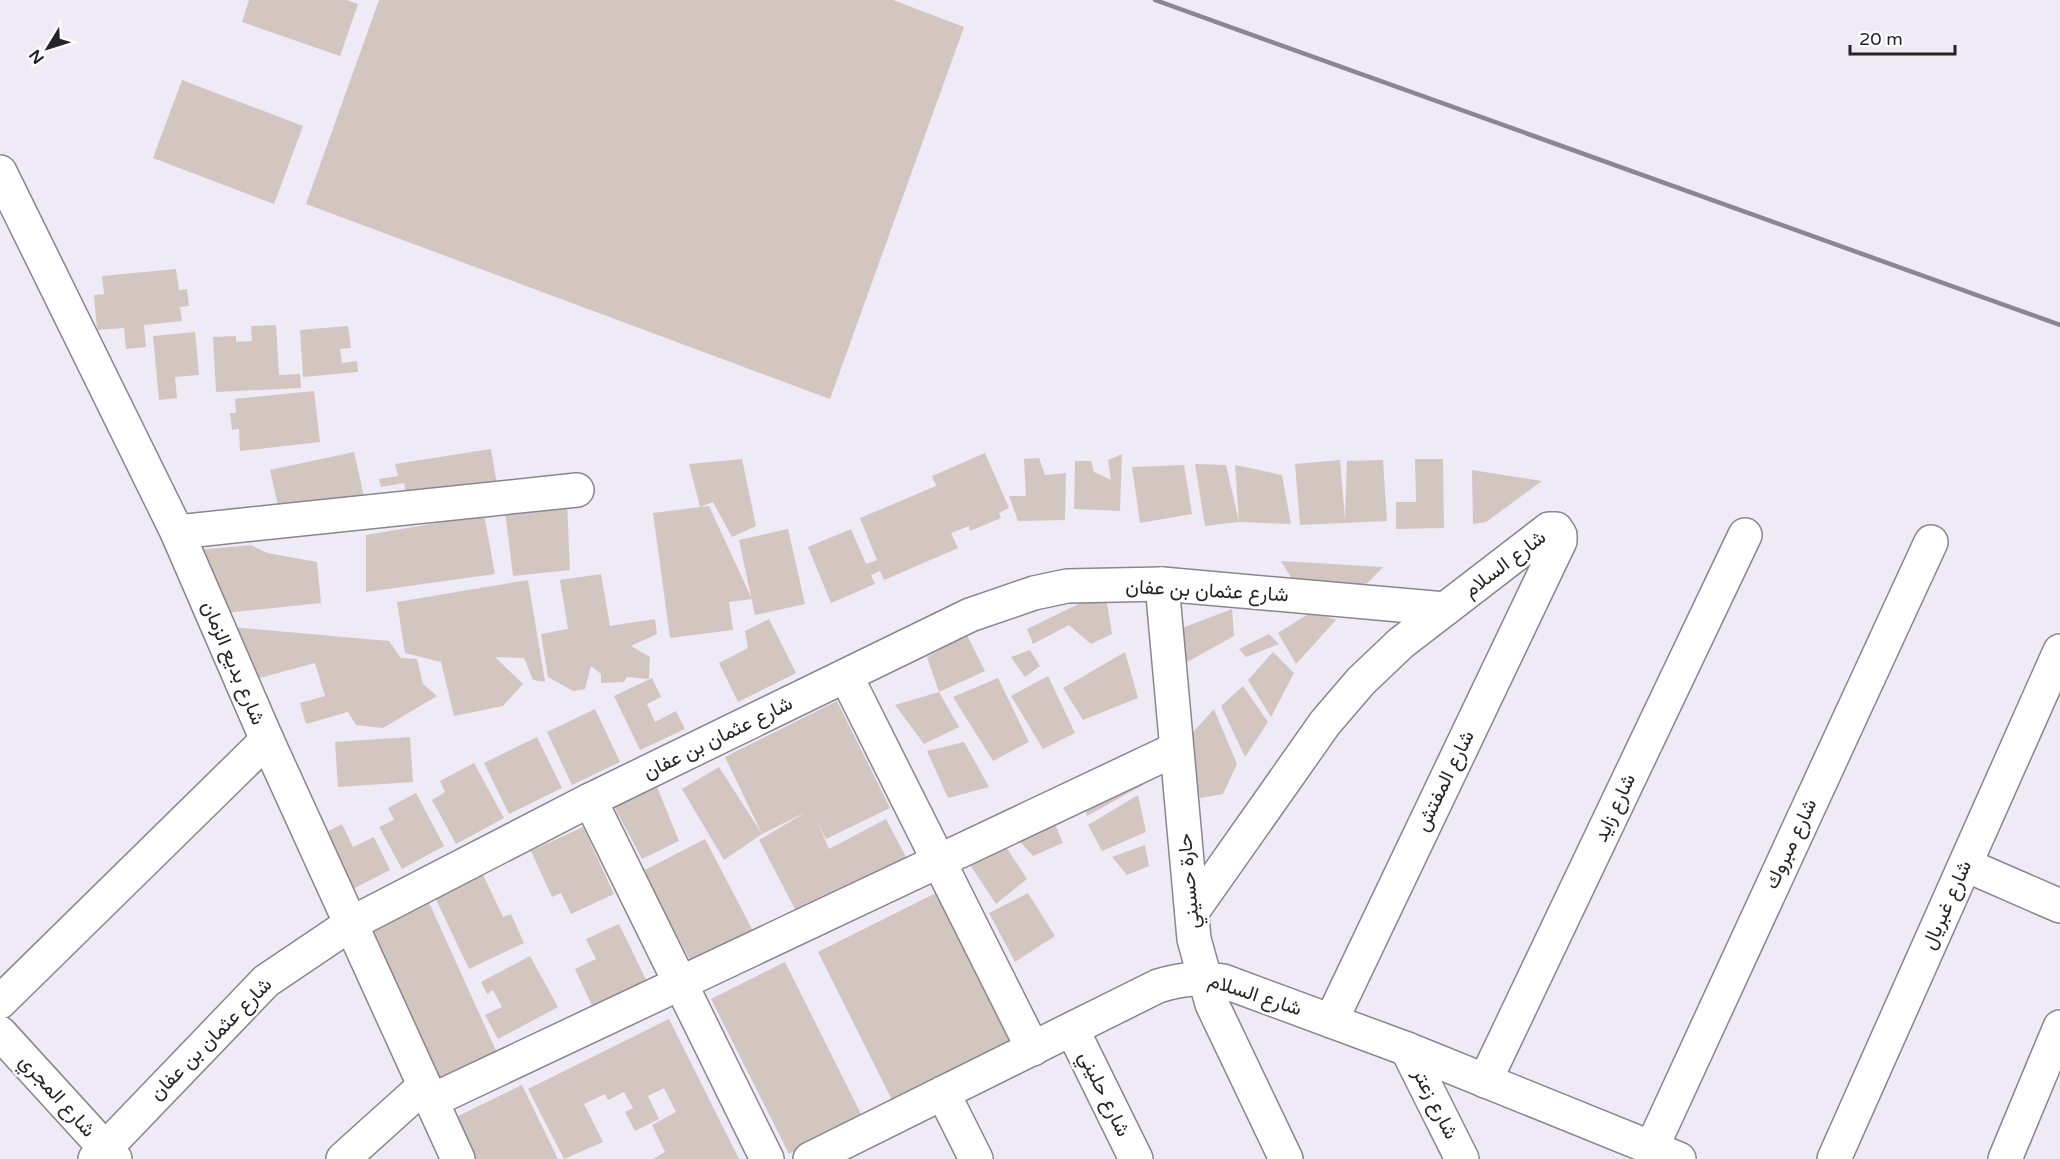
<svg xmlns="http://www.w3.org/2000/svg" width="2060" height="1159" viewBox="0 0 2060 1159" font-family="'Varela Round',Vazirmatn,sans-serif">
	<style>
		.building { fill: #d3c6c1 }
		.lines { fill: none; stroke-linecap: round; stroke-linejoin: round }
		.minor-casing { stroke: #898590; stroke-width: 36 }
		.minor { stroke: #fff; stroke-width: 33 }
		.rail { stroke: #88868e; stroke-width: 4.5 }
		.labels { text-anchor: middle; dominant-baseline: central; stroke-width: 5; stroke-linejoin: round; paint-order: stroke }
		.street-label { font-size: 20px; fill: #242327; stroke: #fff }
	</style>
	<rect width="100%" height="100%" fill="#eeeaf6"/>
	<g class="building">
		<polygon points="249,0 347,0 358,4 340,56 242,22"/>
		<polygon points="379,0 893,0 964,27 830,399 306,204"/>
		<polygon points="182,80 303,126 274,204 153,158"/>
		<polygon points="176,269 179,290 187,289 189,306 180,307 182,321 144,325 146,347 126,349 124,328 97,330 94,295 104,294 102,276"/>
		<polygon points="276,325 279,375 300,374 301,388 216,392 213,337 236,336 236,342 252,341 251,326"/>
		<polygon points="348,326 351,348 340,349 342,363 357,361 358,372 303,377 300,330"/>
		<polygon points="195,332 199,375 175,377 177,398 159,400 153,336"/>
		<polygon points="314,391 320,442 240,451 239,429 232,430 230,413 236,413 235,399"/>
		<polygon points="491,449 497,485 410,516 404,483 381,487 379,479 398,476 395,464"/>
		<polygon points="354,452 365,501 281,519 270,470"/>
		<polygon points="985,453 1009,508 999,513 1001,518 970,531 969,526 951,533 958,548 884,580 880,571 871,575 875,584 831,603 808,547 851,529 866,564 877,560 860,518 936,486 932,476"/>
		<polygon points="1122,454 1120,511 1074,509 1075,461 1091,461 1094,472 1111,480 1108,460"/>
		<polygon points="1039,458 1045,475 1066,473 1065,520 1018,521 1009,496 1026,496 1024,459"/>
		<polygon points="742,459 756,526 732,537 713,502 700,507 689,464"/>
		<polygon points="1415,459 1443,459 1444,528 1396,529 1396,502 1416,502"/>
		<polygon points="1340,460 1345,519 1347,461 1383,460 1387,521 1300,525 1295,464"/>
		<polygon points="1195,464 1226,465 1239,522 1235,465 1282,475 1291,524 1239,522 1205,526"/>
		<polygon points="1184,465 1192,514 1140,523 1132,467"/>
		<polygon points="1472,470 1542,481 1486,522 1473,524"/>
		<polygon points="567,502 570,570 513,576 505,511"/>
		<polygon points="709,506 752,599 729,602 733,630 670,638 653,513"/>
		<polygon points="484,515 495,574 366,592 366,535"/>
		<polygon points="788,529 805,604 755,615 739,540"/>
		<polygon points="251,545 267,553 317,562 321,603 205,615 197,550"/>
		<polygon points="1281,561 1383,567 1355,596 1297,587"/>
		<polygon points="601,574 610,626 655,619 657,634 631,646 650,657 649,679 627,677 624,682 601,683 601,674 591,666 585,689 573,691 548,677 541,634 568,629 560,580"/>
		<polygon points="528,580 545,682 533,680 524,658 495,657 523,684 503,706 454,716 441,662 405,653 397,602"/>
		<polygon points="1105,591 1112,634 1091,644 1069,625 1033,644 1027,629"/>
		<polygon points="1232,609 1234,636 1187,662 1174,631"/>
		<polygon points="1313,611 1336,620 1296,664 1278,633"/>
		<polygon points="769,619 796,673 738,702 719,663 748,648 745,631"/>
		<polygon points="230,627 389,641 401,658 417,659 423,684 437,696 383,728 356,725 348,712 306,724 300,703 325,696 315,663 245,682"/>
		<polygon points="1269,634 1279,644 1246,657 1239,649"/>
		<polygon points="967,635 985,671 939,692 927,657"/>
		<polygon points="1030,650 1040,666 1025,677 1011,657"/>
		<polygon points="1125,652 1138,698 1083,720 1063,688"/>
		<polygon points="1273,652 1294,673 1271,717 1248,680"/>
		<polygon points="1048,676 1075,733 1043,749 1011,696"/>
		<polygon points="652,678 661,697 647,704 655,722 676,711 685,729 640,750 614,696"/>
		<polygon points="998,678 1029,742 993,761 953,697"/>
		<polygon points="1243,686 1268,722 1245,757 1221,706"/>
		<polygon points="939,692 959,727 924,744 895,705"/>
		<polygon points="837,701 890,808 826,839 817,821 829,849 886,819 906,857 797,913 759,840 806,812 762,834 725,757"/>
		<polygon points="595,709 620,762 572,785 547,732"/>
		<polygon points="1214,709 1237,764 1223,794 1200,798 1186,740"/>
		<polygon points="410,737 413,782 338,787 335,742"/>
		<polygon points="537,737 562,788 509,814 484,763"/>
		<polygon points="964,742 989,787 948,798 927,751"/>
		<polygon points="474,763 504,818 456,844 432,800 445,792 440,781"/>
		<polygon points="719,767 762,834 724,860 682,789"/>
		<polygon points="1141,775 1143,785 1087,816 1083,802"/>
		<polygon points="655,782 679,841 642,859 609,797"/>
		<polygon points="416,793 444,846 402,869 379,827 394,820 388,808"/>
		<polygon points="1138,795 1146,832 1102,851 1088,825"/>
		<polygon points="1052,817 1063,843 1033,856 1014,835"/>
		<polygon points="342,824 353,847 374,837 390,870 347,892 319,836"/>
		<polygon points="583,827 614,894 571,914 561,893 552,897 531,851"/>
		<polygon points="705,839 753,931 692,964 643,871"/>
		<polygon points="1001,839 1027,879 996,904 964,856"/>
		<polygon points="1145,845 1149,866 1127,875 1112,857"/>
		<polygon points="477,862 503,917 511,914 524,943 469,969 429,885"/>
		<polygon points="942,890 1015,1039 892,1100 818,952"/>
		<polygon points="1028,893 1055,936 1015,962 989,913"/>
		<polygon points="426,896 498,1055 431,1085 360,926"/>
		<polygon points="619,924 650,988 596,1014 575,969 596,959 586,939"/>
		<polygon points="530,956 558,1007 498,1039 485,1015 502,1007 493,990 487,994 481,982"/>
		<polygon points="785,962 863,1118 789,1154 711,999"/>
		<polygon points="669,1019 739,1159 653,1159 665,1152 652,1125 676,1112 664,1088 648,1096 659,1119 635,1131 625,1112 633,1108 624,1092 608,1100 605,1094 584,1104 603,1142 564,1159 528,1089"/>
		<polygon points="522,1085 558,1159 471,1159 452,1119"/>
	</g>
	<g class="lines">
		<defs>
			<g id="minor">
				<polyline points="0,172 177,532 267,740 458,1159"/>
				<polyline points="177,532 577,490"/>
				<polyline points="1162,584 1194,939 1212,1004 1286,1159"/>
				<polyline points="846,676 1033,1049"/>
				<polyline points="590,800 767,1159"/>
				<polyline points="1966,865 2060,906"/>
				<polyline points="1192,912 1325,723 1361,681 1401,643 1549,529 1556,529 1560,535 1560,541 1331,1021"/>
				<polyline points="0,1002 267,740"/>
				<polyline points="1072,1029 1136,1159"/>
				<polyline points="0,1033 115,1159"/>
				<polyline points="1407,1049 1462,1159"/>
				<polyline points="1485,1081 1745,535"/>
				<polyline points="943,1093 976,1159"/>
				<polyline points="431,1101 1176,749"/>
				<polyline points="1652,1147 1931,542"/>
				<polyline points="95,1159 266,981 352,923 590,800 970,615 1034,593 1067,586 1162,584 1445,609"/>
				<polyline points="343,1159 424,1086"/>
				<path d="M810 1159 1158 986C1181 979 1200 977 1223 981L1407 1049 1679 1159"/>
				<polyline points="1834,1159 2060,651"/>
				<polyline points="2005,1159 2060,1027"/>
			</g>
		</defs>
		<use href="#minor" class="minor-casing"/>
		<use href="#minor" class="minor"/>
		<polyline class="rail" points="1155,0 2060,325"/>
	</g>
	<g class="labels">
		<g class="street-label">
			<text transform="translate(1505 564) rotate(-37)">شارع السلام</text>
			<text transform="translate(1207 591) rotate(3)">شارع عثمان بن عفان</text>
			<text transform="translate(233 663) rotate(67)">شارع بديع الزمان</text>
			<text transform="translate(718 738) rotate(-26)">شارع عثمان بن عفان</text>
			<text transform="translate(1445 781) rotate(-64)">شارع المفتش</text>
			<text transform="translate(1615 808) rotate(-65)">شارع زايد</text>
			<text transform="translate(1791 844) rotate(-65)">شارع مبروك</text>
			<text transform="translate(1189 881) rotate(-95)">حارة حسيني</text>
			<text transform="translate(1947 905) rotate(-66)">شارع غبريال</text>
			<text transform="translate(1255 995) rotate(18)">شارع السلام</text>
			<text transform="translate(211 1039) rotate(-45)">شارع عثمان بن عفان</text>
			<text transform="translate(1104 1094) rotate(64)">شارع حليني</text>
			<text transform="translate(57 1096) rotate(48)">شارع المجري</text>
			<text transform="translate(1435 1104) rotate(63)">شارع زعتر</text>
		</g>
	</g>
	<g transform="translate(48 48) rotate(232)" stroke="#ffffff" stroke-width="4.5" paint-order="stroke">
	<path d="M0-4.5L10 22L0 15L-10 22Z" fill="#242327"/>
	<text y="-9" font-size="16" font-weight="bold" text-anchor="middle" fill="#242327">N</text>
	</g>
	<path d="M1850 45v9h105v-9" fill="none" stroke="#242327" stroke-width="3"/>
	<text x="1859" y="45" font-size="18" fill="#242327" stroke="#ffffff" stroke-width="4.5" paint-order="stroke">20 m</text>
</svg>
